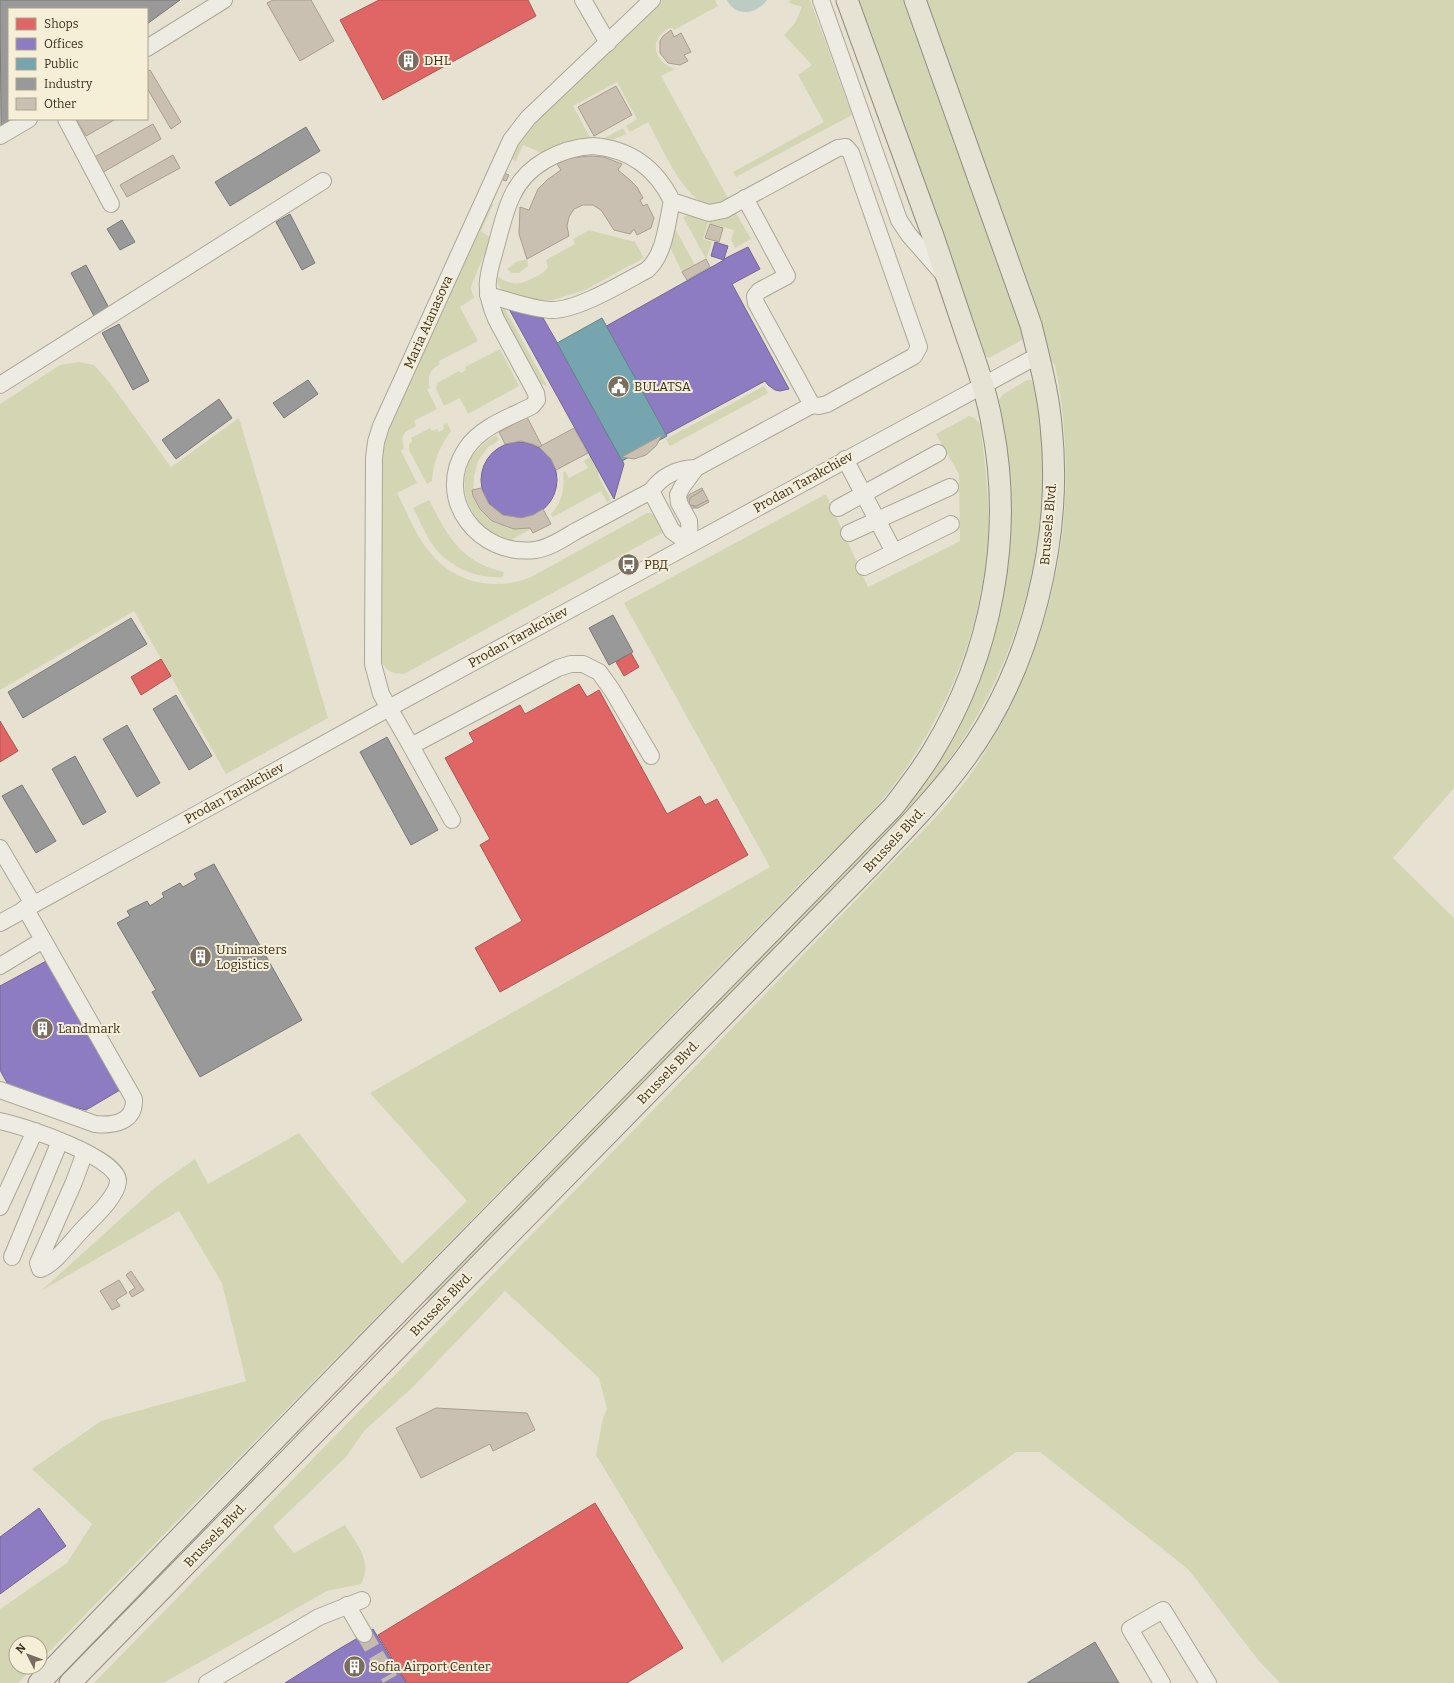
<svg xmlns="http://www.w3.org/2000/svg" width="1454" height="1683" viewBox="0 0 1454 1683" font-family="Bitter,serif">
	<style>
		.green { fill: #d4d6b3 }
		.water { fill: #bbccc3 }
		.shops { fill: #e06666; stroke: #af5651 }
		.offices { fill: #8e7cc3; stroke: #756592 }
		.public { fill: #76a5af; stroke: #658284 }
		.industry { fill: #999; stroke: #7d7975 }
		.building { fill: #cac0b2; stroke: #a79d90 }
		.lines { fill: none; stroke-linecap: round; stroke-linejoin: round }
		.minor-tunnel { stroke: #c4bdae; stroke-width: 16; stroke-dasharray: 16 8; stroke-linecap: butt }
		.minor-casing { stroke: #aca699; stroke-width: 18 }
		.major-casing { stroke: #918b80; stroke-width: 23 }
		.minor { stroke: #eeebe2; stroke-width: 16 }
		.major { stroke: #e6e2d4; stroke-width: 21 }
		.labels { text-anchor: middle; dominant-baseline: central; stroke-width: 4; stroke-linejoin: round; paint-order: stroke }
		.poi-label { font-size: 13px; fill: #3c2f20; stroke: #f6efd8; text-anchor: start }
		.street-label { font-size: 13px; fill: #3c2f20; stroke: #f6efd8 }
	</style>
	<rect width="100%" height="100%" fill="#e6e1d1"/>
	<g class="green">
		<path d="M662 0H715L718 6 674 30 672 27C648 37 652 61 675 69L661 76 728 198C721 201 714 206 707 204 684 199 659 142 648 122L630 132 626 126 637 119 617 82 573 106 591 139C573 140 558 143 542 153L523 145 516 161 509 158 516 143 532 123Z"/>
		<polygon points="790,0 810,0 852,115 736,177 733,172 824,122 798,75 812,65 784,35 795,23 802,7 789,3"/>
		<polygon points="857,0 905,0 1025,334 1024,337 1022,340 989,358 984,355"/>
		<path d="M924 0H1454V788L1393 858 1454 918V1683H1280L1259 1661 1188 1569 1040 1452H1016L722 1663 596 1455 603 1418 607 1409 599 1378 505 1291 412 1388 364 1431 346 1457 273 1527 294 1553 345 1525C357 1545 373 1561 361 1584L327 1591 163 1683H94L629 1135 935 818C951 800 967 781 980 760 1056 641 1083 505 1055 365L1052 362 1027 285Z"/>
		<path d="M623 128 626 134C616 139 609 141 599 141Z"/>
		<path d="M490 202 492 203 493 205 481 231 491 238 472 284 471 288 474 298 460 307 478 341 439 361 440 364C430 370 427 376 430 388L427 389 437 409 414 421 416 426 405 432 402 438 404 448 401 451 417 483 397 493C407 512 415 534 428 550 453 583 494 592 531 577L647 513H651L654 515 664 532 404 674C393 674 386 671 381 661L382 457 385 436Z"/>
		<path d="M736 213 751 239 735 248 731 240 734 230 708 223 703 239 712 242 706 259 683 217 689 215C710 221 716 225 736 213Z"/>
		<polygon points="672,223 695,265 682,272 671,249"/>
		<path d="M589 230 635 242 644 258 585 290 553 300H534L506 292C501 290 498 285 497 280L499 277C512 287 522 284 535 277 541 274 545 272 548 267L546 260 575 244 573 239Z"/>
		<polygon points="527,259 528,266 519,273 512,273 507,269 516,262"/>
		<polygon points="499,305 501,309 504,307 547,386 539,383 499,310"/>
		<polygon points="500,349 519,386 468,414 460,398 444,406 436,389 437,383 459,371 461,373 466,370 465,367"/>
		<polygon points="79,362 94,365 110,383 171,467 239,418 328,718 226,774 134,611 0,690 0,404 60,365"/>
		<path d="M1027 380H1031L1035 386C1061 538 1017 684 917 801L431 1302 427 1299 894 819 1000 606 1009 552 1011 493 1009 462 999 400 1002 395Z"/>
		<polygon points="764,386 768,393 670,446 666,439"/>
		<path d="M969 416 975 418 980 425C985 462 990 500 988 537 983 629 946 717 890 790 862 826 826 857 794 890L40 1661V1643H16V1667H34L18 1683H0V1609L67 1563 92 1524 32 1469 101 1421 246 1381 222 1283 179 1211 41 1291 157 1186 195 1159 208 1184 299 1133 402 1264 467 1201 370 1093 770 867 624 603 826 494 868 587 960 541 959 474 936 434Z"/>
		<path d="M447 423 451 431C440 446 433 462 432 481L427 484 409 450V445L412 441 411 438 430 428 432 431 437 429 439 432 444 429 443 425Z"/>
		<path d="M496 435 499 440 488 447 478 461 474 476 473 496 480 510 492 521 514 529 530 528 531 529 511 540C475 532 453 492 471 458 477 448 487 441 496 435Z"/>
		<path d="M590 457 599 473 598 475 611 500 607 502 601 491 553 517 551 514C562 503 565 488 563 473L565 471 569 478 588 468 584 461Z"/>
		<path d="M429 500C448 537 461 562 504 572L503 577C477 579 451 568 434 547 426 536 420 521 413 508Z"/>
	</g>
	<path class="water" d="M727 0H767C757 14 736 18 727 0Z"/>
	<g class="shops">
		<polygon points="379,0 528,0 536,16 383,100 340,20"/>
		<polygon points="631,653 639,667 624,676 616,662"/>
		<polygon points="161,659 171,676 141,695 131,677"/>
		<polygon points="579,684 587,697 599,690 667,814 700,796 705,805 717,799 748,855 500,992 475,948 522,921 480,845 490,839 445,758 474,742 469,733 520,705 525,714"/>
		<polygon points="0,721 18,751 0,762"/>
		<polygon points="595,1503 683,1648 627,1683 407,1683 378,1635"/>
	</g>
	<g class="offices">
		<polygon points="715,242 728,246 724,259 748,247 760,269 732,284 789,389 780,391 775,390 768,385 765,381 665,435 664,434 653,440 644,450 632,452 621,458 624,464 614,499 509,309 543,318 562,351 724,260 711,256"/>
		<circle cx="519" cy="480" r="38"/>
		<polygon points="48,960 120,1090 86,1110 11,1090 0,1070 0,986"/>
		<polygon points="39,1508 66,1546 0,1594 0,1537"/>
		<polygon points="373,1629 406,1683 285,1683 339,1649"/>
	</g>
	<polygon class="public" points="602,318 667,436 622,461 557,343"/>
	<g class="industry">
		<polygon points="0,0 180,0 147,24 147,9 9,9 9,119 19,119 13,123 1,126"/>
		<polygon points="306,127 320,151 230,206 215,182"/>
		<polygon points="290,214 315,263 302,270 276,222"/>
		<polygon points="122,220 135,242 120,250 107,229"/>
		<polygon points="86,265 109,308 94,316 71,273"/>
		<polygon points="119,324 149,381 133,390 102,333"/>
		<polygon points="308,380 318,394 284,418 273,403"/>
		<polygon points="219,399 232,418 176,459 162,440"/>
		<polygon points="613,615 633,652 609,665 589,628"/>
		<polygon points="131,618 147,644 23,718 8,692"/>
		<polygon points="176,695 212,756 189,770 153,709"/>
		<polygon points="127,725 160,783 137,797 103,739"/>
		<polygon points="387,737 438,830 411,845 360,752"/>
		<polygon points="75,756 106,812 83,825 52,769"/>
		<polygon points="22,785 56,841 36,853 2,796"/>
		<polygon points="214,864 302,1020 200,1077 152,992 156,990 117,923 130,916 127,911 147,901 150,906 164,897 162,893 180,883 183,887 197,879 194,874"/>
		<polygon points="1095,1642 1119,1683 1027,1683"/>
	</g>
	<g class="building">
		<polygon points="273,0 311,0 334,41 300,61 267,3"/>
		<polygon points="671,30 674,37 681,33 691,52 684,55 688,61 680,65 668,63 660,53 660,41 663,36"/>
		<polygon points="150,70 181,122 171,129 147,88 147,72"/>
		<polygon points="616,86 632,115 594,136 578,107"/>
		<polygon points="76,119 116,119 86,136"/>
		<polygon points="153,124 161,139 100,174 91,159"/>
		<polygon points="173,155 180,168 127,197 120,185"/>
		<polygon points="590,156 604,157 622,164 618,170 630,180 637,187 643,198 640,200 643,206 647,204 654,218 651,228 637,235 634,229 630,234 614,230 601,210 593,205 583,205 574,209 569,217 567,226 569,236 527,259 519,234 520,207 529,210 538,189 547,180 561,170 557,164 570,158"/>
		<polygon points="504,173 509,175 506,181 501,179"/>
		<polygon points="710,224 723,228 719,242 705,238"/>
		<polygon points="706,259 710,267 687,280 682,272"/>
		<polygon points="527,417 542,446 539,447 532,444 521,441 505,444 499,432"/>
		<polygon points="574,428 588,453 556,470 551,459 539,447"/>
		<polygon points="662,435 656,446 646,455 634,459 622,457"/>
		<polygon points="481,488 489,504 503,515 521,518 533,515 543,509 551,524 533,533 530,528 514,529 492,521 480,509 473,496 472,490"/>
		<polygon points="702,488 703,490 690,498 689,503 694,507 708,500 709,502 698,508 690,508 686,500 687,498 690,494"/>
		<polygon points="703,490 708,500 696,506 690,505 689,502 690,498"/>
		<polygon points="131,1271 144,1290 132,1297 129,1292 135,1288 126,1275"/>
		<polygon points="119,1280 127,1293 116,1300 120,1306 112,1310 100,1291"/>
		<polygon points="436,1408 527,1413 535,1430 493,1451 490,1444 421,1478 396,1428"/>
	</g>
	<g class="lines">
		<polyline class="minor-tunnel" points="364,1634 390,1679"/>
		<defs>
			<g id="minor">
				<polyline points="583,0 608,43"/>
				<polyline points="821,0 899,220 909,235 944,275"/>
				<polyline points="147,48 224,0"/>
				<polyline points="66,119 111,204"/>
				<polyline points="0,136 29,119"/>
				<path d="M593 146C630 149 656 168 672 201L709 213 724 210 838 148 846 147 851 153 919 347 914 356 827 404 819 406 812 405 696 468C678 468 662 476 651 491 626 504 601 518 576 531 564 538 550 548 535 550 479 557 433 499 466 449 480 427 510 417 532 406L537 400 536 393 496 319C482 286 488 276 497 243 501 227 505 211 512 196 526 165 560 148 593 146Z"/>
				<polyline points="745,198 787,276 759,291 755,296 756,303 812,405"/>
				<path d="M488 295C508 300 530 309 551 310 577 311 624 282 647 270 665 255 667 222 672 201"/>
				<polyline points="0,385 323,181"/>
				<polyline points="845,459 894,552"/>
				<polyline points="651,491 672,531 690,544"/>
				<polyline points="838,508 938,453"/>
				<polyline points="849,533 950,487"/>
				<polyline points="690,544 689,521 679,503 678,495 682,487 696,468"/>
				<polyline points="864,567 951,524"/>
				<polyline points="411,746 452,820"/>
				<polyline points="651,756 612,690 599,672 583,664 571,664 558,668 411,746 381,694 373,664 374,458 376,442 381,426 511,140 528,118 652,0"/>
				<polyline points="0,848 33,904"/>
				<polyline points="0,923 389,708 1039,355"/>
				<polyline points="0,966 43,940"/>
				<path d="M0 1090 95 1124C114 1126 135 1122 134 1099L25 908"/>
				<path d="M0 1121C21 1125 121 1158 118 1182 116 1198 93 1218 82 1230 73 1239 52 1267 40 1269L38 1263 74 1182 85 1152"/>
				<polyline points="0,1207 35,1131"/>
				<polyline points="12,1257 60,1141"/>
				<polyline points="347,1605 364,1634"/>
				<polyline points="207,1683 319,1617 362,1600"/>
				<polyline points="1162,1683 1130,1629 1163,1610 1208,1683"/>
			</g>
			<g id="major">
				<path d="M39 1683 374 1337 893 807C907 789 921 771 933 751 992 654 1014 535 992 424 987 394 977 365 967 337 956 304 945 272 934 239 905 159 876 80 847 0"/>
				<path d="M70 1683 868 868C902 832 937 797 966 757 1032 666 1063 537 1051 425 1048 391 1039 358 1031 325L915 0"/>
			</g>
		</defs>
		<use href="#minor" class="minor-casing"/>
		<use href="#major" class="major-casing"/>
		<use href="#minor" class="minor"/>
		<use href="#major" class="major"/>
	</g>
	<defs>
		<symbol id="building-disc" viewBox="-11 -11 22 22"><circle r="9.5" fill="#786d5e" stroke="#f6efd8"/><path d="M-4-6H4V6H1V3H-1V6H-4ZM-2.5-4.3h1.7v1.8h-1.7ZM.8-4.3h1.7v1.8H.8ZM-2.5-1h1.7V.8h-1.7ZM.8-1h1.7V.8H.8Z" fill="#fff"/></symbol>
		<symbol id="civic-disc" viewBox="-11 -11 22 22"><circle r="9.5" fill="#786d5e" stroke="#f6efd8"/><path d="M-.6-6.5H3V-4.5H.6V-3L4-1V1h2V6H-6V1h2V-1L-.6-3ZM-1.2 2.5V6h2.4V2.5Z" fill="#fff"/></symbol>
		<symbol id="bus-disc" viewBox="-11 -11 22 22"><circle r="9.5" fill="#786d5e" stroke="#f6efd8"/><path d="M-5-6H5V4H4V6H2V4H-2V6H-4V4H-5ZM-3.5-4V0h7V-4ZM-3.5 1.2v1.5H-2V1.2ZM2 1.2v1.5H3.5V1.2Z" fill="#fff"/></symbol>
	</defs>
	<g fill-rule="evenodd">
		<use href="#building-disc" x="396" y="48" width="25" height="25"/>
		<use href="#civic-disc" x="606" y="374" width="25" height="25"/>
		<use href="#bus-disc" x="616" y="552" width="25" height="25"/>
		<use href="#building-disc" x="188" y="944" width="25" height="25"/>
		<use href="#building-disc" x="30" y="1016" width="25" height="25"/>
		<use href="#building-disc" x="342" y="1654" width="25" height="25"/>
	</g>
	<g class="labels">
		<g class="poi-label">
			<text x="424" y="60">DHL</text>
			<text x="634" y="386">BULATSA</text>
			<text x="644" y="564">РВД</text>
			<text x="216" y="949">Unimasters<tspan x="216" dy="15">Logistics</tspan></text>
			<text x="58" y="1028">Landmark</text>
			<text x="370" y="1666">Sofia Airport Center</text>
		</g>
		<g class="street-label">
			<text transform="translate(428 322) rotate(-66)">Maria Atanasova</text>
			<text transform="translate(803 482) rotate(-29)">Prodan Tarakchiev</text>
			<text transform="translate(1048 524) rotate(-85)">Brussels Blvd.</text>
			<text transform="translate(518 637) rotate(-29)">Prodan Tarakchiev</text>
			<text transform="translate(234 793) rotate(-29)">Prodan Tarakchiev</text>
			<text transform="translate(894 840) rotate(-47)">Brussels Blvd.</text>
			<text transform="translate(668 1072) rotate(-46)">Brussels Blvd.</text>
			<text transform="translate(441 1304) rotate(-46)">Brussels Blvd.</text>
			<text transform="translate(215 1535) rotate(-46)">Brussels Blvd.</text>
		</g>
	</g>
	<rect x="8" y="8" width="140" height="112" fill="#f6efd8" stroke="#aca28e"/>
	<rect x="16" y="18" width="20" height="12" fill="#e06666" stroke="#aca28e"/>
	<text x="44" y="28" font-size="12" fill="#3c2f20">Shops</text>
	<rect x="16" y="38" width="20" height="12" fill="#8e7cc3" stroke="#aca28e"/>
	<text x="44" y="48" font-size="12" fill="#3c2f20">Offices</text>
	<rect x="16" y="58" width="20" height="12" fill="#76a5af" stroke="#aca28e"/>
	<text x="44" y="68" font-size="12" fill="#3c2f20">Public</text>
	<rect x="16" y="78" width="20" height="12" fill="#999999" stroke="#aca28e"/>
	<text x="44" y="88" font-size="12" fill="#3c2f20">Industry</text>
	<rect x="16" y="98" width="20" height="12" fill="#cac0b2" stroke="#aca28e"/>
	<text x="44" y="108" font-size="12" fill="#3c2f20">Other</text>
	<g transform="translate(28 1655) rotate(312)"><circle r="19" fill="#f6efd8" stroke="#aca28e"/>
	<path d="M0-3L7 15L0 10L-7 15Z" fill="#786d5e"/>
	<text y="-6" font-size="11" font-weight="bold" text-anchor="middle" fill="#3c2f20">N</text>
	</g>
</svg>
